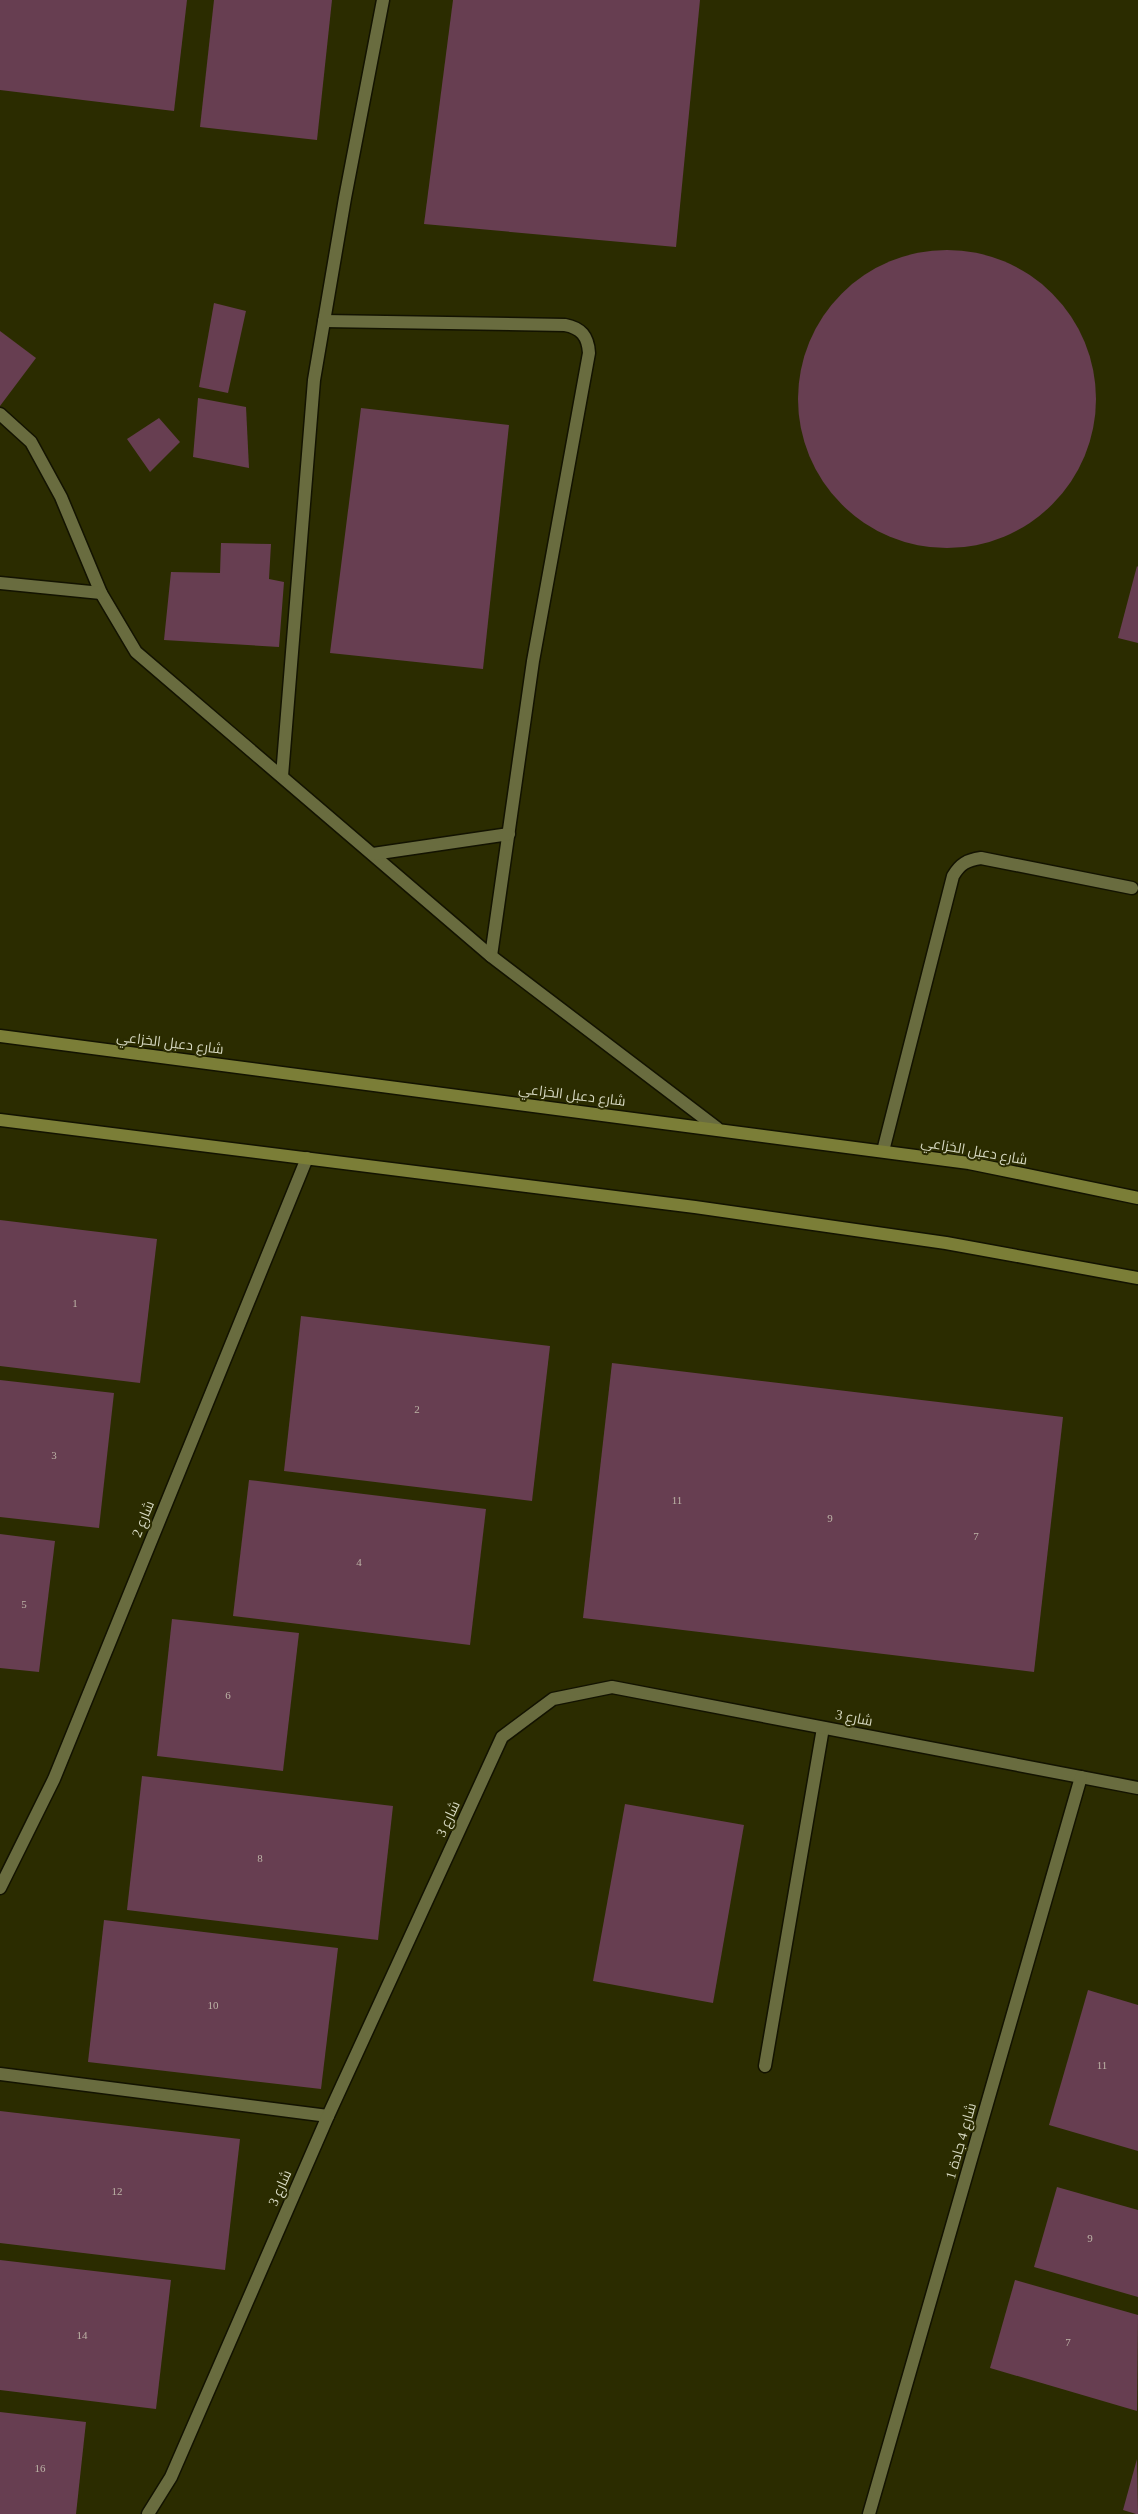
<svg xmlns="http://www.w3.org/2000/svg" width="1138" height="2514" viewBox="0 0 1138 2514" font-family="'Times New Roman',Cairo,serif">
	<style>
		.building { fill: #673e51 }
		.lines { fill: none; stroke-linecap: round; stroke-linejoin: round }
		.lane-casing { stroke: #131301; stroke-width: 15 }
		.street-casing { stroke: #131301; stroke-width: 15 }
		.secondary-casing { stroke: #131301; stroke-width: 15 }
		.lane { stroke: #696c3f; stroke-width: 12 }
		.street { stroke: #696c3f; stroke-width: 12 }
		.secondary { stroke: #7b7e37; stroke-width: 12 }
		.labels { text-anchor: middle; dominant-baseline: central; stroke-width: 4; stroke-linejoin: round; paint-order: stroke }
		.number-label { font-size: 11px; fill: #bcb3a6 }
		.street-label { font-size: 14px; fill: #d8dac3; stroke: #2b2c00 }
	</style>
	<rect width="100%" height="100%" fill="#2b2c00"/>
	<g class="building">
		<polygon points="0,0 187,0 174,111 0,90"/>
		<polygon points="214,0 332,0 317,140 200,127"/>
		<polygon points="453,0 700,0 676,247 424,224"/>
		<circle cx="947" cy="399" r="149"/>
		<polygon points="214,303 246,311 228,393 199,387"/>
		<polygon points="0,331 36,358 0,406"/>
		<polygon points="198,398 246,407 249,468 193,457"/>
		<polygon points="361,408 509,425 483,669 330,653"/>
		<polygon points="159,418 180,442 150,472 127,439"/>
		<polygon points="221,543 271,544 269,579 284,582 279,647 164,640 171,572 220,573"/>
		<polygon points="1137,566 1138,567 1138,643 1118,638"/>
		<polygon points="0,1220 157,1239 140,1383 0,1366"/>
		<polygon points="301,1316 550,1346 532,1501 284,1471"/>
		<polygon points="612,1363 1063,1417 1034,1672 583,1618"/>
		<polygon points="0,1380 114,1393 99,1528 0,1517"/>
		<polygon points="249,1480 486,1509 470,1645 233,1616"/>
		<polygon points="0,1534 55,1541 39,1672 0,1668"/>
		<polygon points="172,1619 299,1633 283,1771 157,1756"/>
		<polygon points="142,1776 393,1806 378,1940 127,1910"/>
		<polygon points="625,1804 744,1825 713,2003 593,1981"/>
		<polygon points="104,1920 338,1948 321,2089 88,2062"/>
		<polygon points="1088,1990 1138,2005 1138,2151 1049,2125"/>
		<polygon points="0,2111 240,2139 225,2270 0,2243"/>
		<polygon points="1057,2187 1138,2210 1138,2297 1034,2267"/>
		<polygon points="0,2260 171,2280 156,2409 0,2390"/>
		<polygon points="1015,2280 1138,2315 1137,2411 990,2368"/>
		<polygon points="0,2412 86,2422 76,2514 0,2514"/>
		<polygon points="1137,2459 1138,2514 1136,2514 1123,2510"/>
	</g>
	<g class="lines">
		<defs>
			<g id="lane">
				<path d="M324 321 565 325C581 328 588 336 589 353L533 661 491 956"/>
				<polyline points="0,414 31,442 61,497 101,593 136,652 491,956 717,1128"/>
				<polyline points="0,583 101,593"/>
				<polyline points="282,776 314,380 345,198 383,0"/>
				<polyline points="373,854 509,834"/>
				<path d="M883 1151 953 876C960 864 967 860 981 858L1132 888"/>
				<polyline points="765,2066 823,1728"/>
				<polyline points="0,2074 328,2116"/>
			</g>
			<g id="street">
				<polyline points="0,1888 54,1779 307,1158"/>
				<polyline points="148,2514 171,2477 328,2116 502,1737 553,1699 612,1687 1138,1788"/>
				<polyline points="869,2514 1081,1777"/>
			</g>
			<g id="secondary">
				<polyline points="0,1036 969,1163 1138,1198"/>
				<polyline points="0,1120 695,1207 946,1243 1138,1278"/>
			</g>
		</defs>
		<use href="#lane" class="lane-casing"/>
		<use href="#street" class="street-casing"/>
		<use href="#secondary" class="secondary-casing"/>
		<use href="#lane" class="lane"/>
		<use href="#street" class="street"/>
		<use href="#secondary" class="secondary"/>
	</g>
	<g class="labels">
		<g class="number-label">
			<text x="75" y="1303">1</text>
			<text x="417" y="1409">2</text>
			<text x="54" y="1455">3</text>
			<text x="677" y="1500">11</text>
			<text x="830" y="1518">9</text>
			<text x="976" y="1536">7</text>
			<text x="359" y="1562">4</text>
			<text x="24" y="1604">5</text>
			<text x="228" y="1695">6</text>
			<text x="260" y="1858">8</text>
			<text x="213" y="2005">10</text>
			<text x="1102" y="2065">11</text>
			<text x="117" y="2191">12</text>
			<text x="1090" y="2238">9</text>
			<text x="82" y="2335">14</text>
			<text x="1068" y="2342">7</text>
			<text x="40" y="2468">16</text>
		</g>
		<g class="street-label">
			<text transform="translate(170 1043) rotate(7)">شارع دعبل الخزاعي</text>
			<text transform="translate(572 1095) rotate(7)">شارع دعبل الخزاعي</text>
			<text transform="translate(974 1151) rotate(10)">شارع دعبل الخزاعي</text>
			<text transform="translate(143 1519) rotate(-68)">شارع 2</text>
			<text transform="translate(854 1718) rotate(11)">شارع 3</text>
			<text transform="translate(448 1819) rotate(-65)">شارع 3</text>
			<text transform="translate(961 2141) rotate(-74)">شارع 4 جادة 1</text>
			<text transform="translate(280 2188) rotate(-66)">شارع 3</text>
		</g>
	</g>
</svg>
